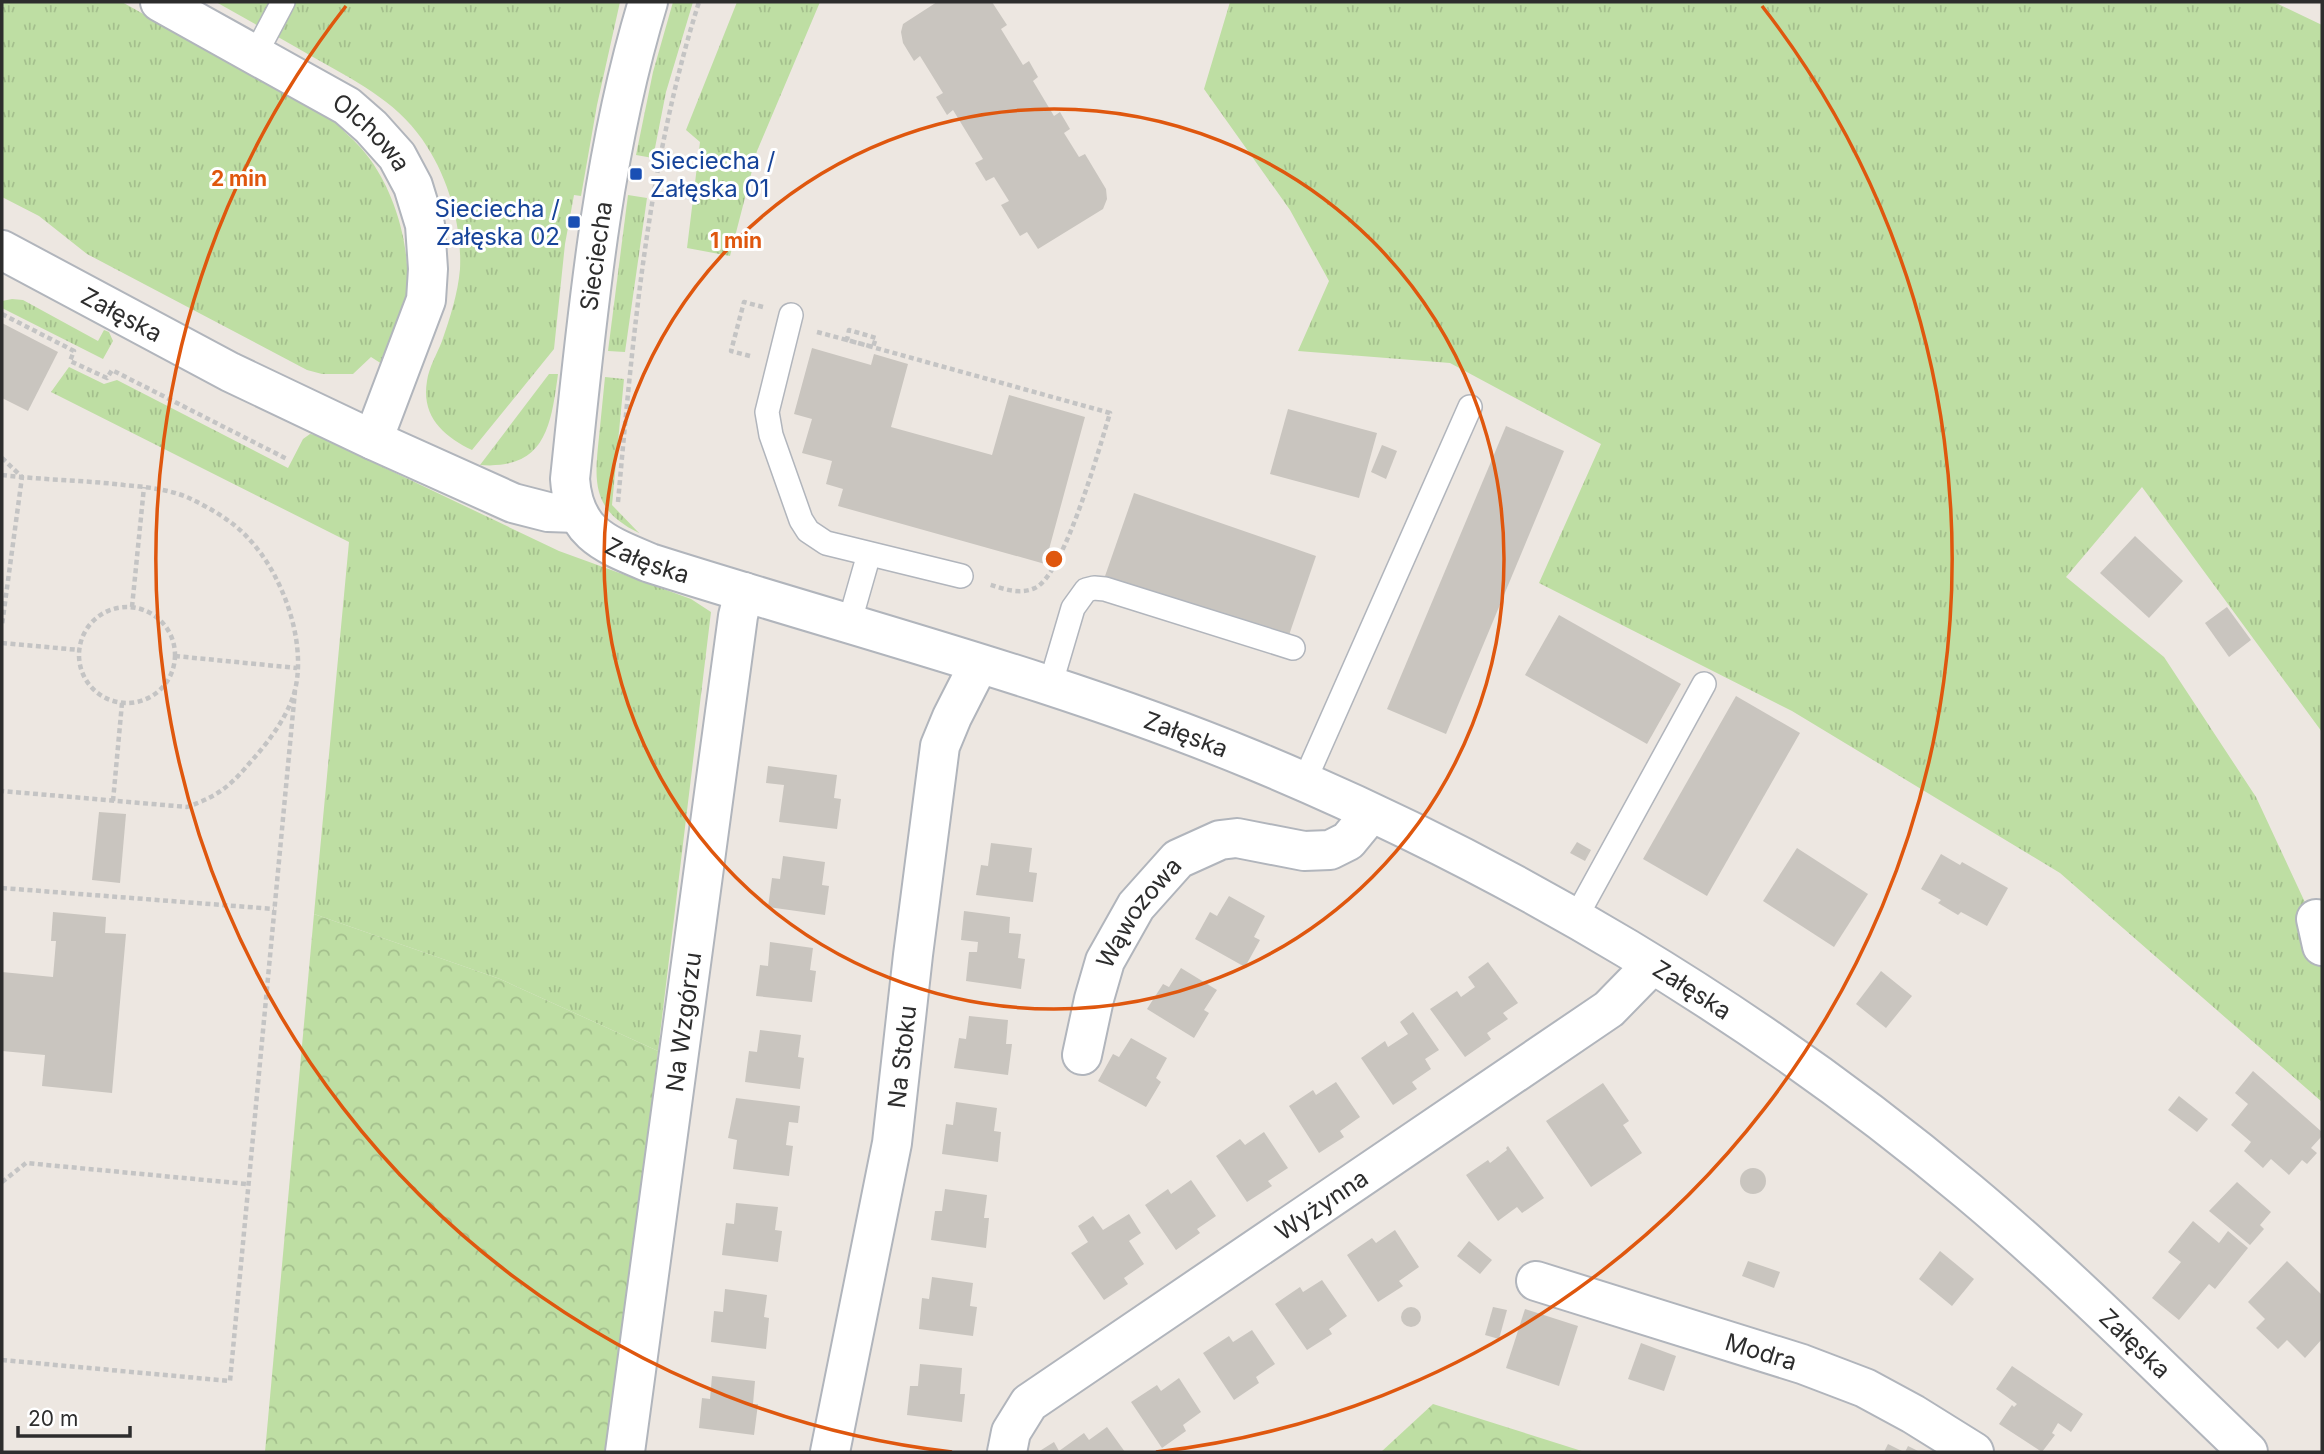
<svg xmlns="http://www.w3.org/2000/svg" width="2324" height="1454" viewBox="0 0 2324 1454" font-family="Inter,sans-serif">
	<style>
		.grass { fill: url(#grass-tufts) }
		.forest { fill: url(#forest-crowns) }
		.building { fill: #c9c5bf }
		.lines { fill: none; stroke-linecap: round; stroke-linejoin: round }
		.service-casing { stroke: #b1b5bc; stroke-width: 26 }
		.minor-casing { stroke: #b1b5bc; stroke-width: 42 }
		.path { stroke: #c4c4c4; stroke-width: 4.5; stroke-dasharray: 5 3.5; stroke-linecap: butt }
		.service { stroke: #fff; stroke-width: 23 }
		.minor { stroke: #fff; stroke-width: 38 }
		.ring { fill: none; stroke: #df570e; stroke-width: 3.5 }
		.transit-dot { fill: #1a4fb4; stroke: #fff; stroke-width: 2.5 }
		.labels { text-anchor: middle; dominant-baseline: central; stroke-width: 6; stroke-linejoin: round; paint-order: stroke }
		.street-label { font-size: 24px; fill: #2d2d2d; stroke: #fff }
		.transit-label { font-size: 24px; fill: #164399; stroke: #fff; text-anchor: start }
		.centre { fill: #df570e; stroke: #fff; stroke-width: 3.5 }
		.ring-label { font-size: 21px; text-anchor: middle; font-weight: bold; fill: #df570e; stroke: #fff; stroke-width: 6; stroke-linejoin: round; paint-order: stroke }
	</style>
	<defs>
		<pattern id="grass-tufts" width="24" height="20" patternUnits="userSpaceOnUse" patternTransform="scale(1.75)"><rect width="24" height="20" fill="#bedea3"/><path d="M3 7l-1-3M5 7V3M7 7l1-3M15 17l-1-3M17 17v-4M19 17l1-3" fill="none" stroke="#a4bf8d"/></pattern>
		<pattern id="forest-crowns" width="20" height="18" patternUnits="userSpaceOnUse" patternTransform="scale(1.75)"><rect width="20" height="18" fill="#bedea3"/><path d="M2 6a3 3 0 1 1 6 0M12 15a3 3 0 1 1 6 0" fill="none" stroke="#a4bf8d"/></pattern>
	</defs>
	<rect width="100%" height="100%" fill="#ede7e1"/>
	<g class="grass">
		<path d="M2 2H122L334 121C342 130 352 138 361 148 394 185 413 249 406 299 402 322 393 344 382 364L371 357 353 374H322L307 370 87 254 39 216 2 197Z"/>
		<path d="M216 2H620L597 105 581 196 574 195 565 244 554 349 472 450C443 436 421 416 427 381 429 367 437 354 442 341 450 318 458 293 460 269 462 224 448 176 422 139 395 100 353 80 313 57 280 38 248 20 216 2Z"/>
		<polygon points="673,2 693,2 666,92 653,158 636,155 653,72"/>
		<polygon points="737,2 820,2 757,151 730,256 687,248 700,142 686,130"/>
		<polygon points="1230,2 2274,2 2322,25 2322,732 2142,487 2066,577 2164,657 2256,797 2309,911 2322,968 2322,1102 2060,873 1792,711 1539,583 1601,444 1450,363 1298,351 1329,281 1290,210 1204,89"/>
		<polygon points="628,195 647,198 625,352 608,351"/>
		<polygon points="12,299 23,300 98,341 104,330 109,332 113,341 103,359 2,308 2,301"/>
		<polygon points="69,367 104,384 117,380 288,468 303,439 310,434 316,435 559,551 691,599 711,612 658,1051 500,979 314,914 349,542 51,392"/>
		<path d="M549 374H558C551 425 546 470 480 465Z"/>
		<path d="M605 377 624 379 612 505 639 533C592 510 594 483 599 437 601 417 603 397 605 377Z"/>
	</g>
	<g class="forest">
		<polygon points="314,914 500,979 658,1051 609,1452 265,1452"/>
		<polygon points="1433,1404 1585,1452 1381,1452"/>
	</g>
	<g class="building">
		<polygon points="937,2 992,2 1007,25 1001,29 1023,65 1029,61 1038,77 1033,81 1054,116 1060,112 1070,129 1064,133 1079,157 1085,154 1106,189 1107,199 1103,209 1038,249 1027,232 1020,236 1001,205 1009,201 994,177 986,181 975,163 983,159 953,110 947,115 936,97 943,93 920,56 914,61 903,43 901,32 903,24"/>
		<polygon points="2,323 58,352 28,411 2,398"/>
		<polygon points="812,348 871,365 874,354 908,364 891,427 992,455 1009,395 1085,417 1045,564 838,506 843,489 826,484 832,461 802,453 812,419 794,414"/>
		<polygon points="1288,409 1377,433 1359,498 1270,474"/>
		<polygon points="1506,426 1564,451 1446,734 1387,709"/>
		<polygon points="1382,445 1397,451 1386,479 1371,472"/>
		<polygon points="1134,493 1316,556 1287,641 1104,579"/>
		<polygon points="2135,536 2183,581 2149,618 2100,573"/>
		<polygon points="2227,607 2251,640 2229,657 2205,623"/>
		<polygon points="1559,615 1681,684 1647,744 1525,675"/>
		<polygon points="1736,696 1800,733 1707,896 1643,859"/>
		<polygon points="768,766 837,775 834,798 841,799 837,829 779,822 784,785 766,783"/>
		<polygon points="99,812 126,814 120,883 92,880"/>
		<polygon points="1577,842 1591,850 1585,861 1570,853"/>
		<polygon points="991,843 1032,848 1029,872 1037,873 1033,902 976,895 981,865 988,866"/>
		<polygon points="1797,848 1868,894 1834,947 1763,901"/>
		<polygon points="1941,854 1960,865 1962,862 2008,888 1987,926 1961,912 1958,915 1938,903 1941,900 1921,889"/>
		<polygon points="783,856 825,862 822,885 829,886 825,915 768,907 772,878 780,879"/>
		<polygon points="1229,896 1265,916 1254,937 1260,940 1245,967 1195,939 1210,912 1217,916"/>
		<polygon points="964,911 1010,917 1009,933 1021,934 1018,958 1025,959 1021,989 966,981 969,952 977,952 978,942 961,940"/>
		<polygon points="53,912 106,917 105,933 126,934 112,1093 42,1086 45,1055 2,1051 2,972 53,977 56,941 51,941"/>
		<polygon points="770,942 813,948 810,970 816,971 812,1002 756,996 760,965 768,966"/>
		<polygon points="1488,962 1518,1003 1503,1013 1508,1019 1487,1033 1491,1039 1465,1057 1430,1009 1457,991 1461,997 1475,987 1468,977"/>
		<polygon points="1181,968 1217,990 1204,1010 1209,1013 1194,1038 1147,1009 1163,984 1169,987"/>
		<polygon points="1881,971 1912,996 1886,1028 1856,1004"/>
		<polygon points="1413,1012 1439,1050 1425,1059 1431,1069 1412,1082 1417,1089 1393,1105 1361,1058 1385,1041 1388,1047 1408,1034 1400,1022"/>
		<polygon points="969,1016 1008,1020 1006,1044 1012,1044 1008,1075 954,1068 959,1038 966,1039"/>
		<polygon points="760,1030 801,1035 798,1057 804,1058 800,1089 745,1082 749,1051 757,1052"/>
		<polygon points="1131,1038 1167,1058 1156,1078 1161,1082 1146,1107 1098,1081 1113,1054 1119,1057"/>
		<polygon points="2253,1071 2322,1132 2322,1136 2311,1148 2317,1153 2307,1164 2302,1160 2289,1175 2271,1159 2263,1168 2244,1151 2251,1142 2231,1125 2248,1104 2235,1093"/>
		<polygon points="1336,1082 1360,1117 1340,1131 1344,1137 1319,1153 1289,1106 1313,1090 1316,1095"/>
		<polygon points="1603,1083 1629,1121 1623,1125 1642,1153 1591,1187 1546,1121"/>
		<polygon points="2179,1096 2208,1119 2197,1132 2168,1110"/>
		<polygon points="736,1098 800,1106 798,1123 789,1122 786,1145 793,1146 789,1176 733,1169 737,1140 728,1138"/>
		<polygon points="956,1102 997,1108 994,1131 1001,1132 998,1162 942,1154 946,1124 953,1125"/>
		<polygon points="1264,1132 1288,1168 1268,1181 1272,1186 1247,1202 1216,1156 1240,1139 1245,1145"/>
		<polygon points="1508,1146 1544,1198 1522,1213 1517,1207 1498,1221 1466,1175 1488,1160 1490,1163 1507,1150 1506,1148"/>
		<circle cx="1753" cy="1181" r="13"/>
		<polygon points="1191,1180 1216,1216 1197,1229 1200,1233 1176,1250 1145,1205 1168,1189 1171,1194"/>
		<polygon points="2237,1182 2271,1212 2260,1225 2264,1229 2250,1245 2209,1211"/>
		<polygon points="945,1189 987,1195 984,1218 989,1218 986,1248 931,1240 935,1211 942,1211"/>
		<polygon points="736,1203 778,1207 775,1230 782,1231 778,1262 722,1255 726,1223 734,1224"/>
		<polygon points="1129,1214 1141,1233 1129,1241 1144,1264 1124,1278 1128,1284 1104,1300 1071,1253 1088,1242 1078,1226 1093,1216 1103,1230"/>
		<polygon points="2193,1221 2219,1243 2228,1231 2248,1248 2215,1289 2209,1284 2179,1320 2152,1298 2181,1262 2168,1252"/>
		<polygon points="1395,1230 1419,1267 1399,1281 1403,1286 1378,1302 1347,1255 1372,1238 1376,1243"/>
		<polygon points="1469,1241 1492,1260 1480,1274 1457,1256"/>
		<polygon points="1940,1251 1974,1279 1952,1306 1919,1279"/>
		<polygon points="1748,1261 1780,1272 1774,1288 1742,1276"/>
		<polygon points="2287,1261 2322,1295 2322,1339 2305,1358 2287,1340 2278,1349 2256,1328 2265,1319 2248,1302"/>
		<polygon points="932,1277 973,1283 970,1306 977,1307 973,1336 919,1329 922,1298 929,1299"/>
		<polygon points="1322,1280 1347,1316 1329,1329 1332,1334 1307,1350 1275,1304 1300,1287 1303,1292"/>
		<polygon points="725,1289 767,1295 764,1317 769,1318 766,1349 711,1342 714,1311 723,1312"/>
		<polygon points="1493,1307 1507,1310 1499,1339 1485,1335"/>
		<circle cx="1411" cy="1317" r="10"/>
		<polygon points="1525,1309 1578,1326 1559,1386 1506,1368"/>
		<polygon points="1252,1330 1275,1364 1256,1377 1259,1383 1234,1400 1203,1353 1229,1336 1233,1342"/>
		<polygon points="1641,1343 1676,1356 1664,1391 1628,1379"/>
		<polygon points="920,1364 962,1368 960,1394 965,1394 962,1422 907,1415 910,1386 918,1386"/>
		<polygon points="2012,1366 2083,1414 2071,1432 2058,1423 2052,1433 2055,1435 2042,1452 1999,1424 2012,1405 2014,1407 2017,1404 1996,1389"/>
		<polygon points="712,1376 755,1381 753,1404 758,1404 754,1435 699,1428 702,1398 710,1399"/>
		<polygon points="1179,1378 1201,1412 1183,1425 1186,1431 1162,1448 1131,1402 1157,1385 1161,1391"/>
		<polygon points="1107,1427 1125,1452 1038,1452 1054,1442 1059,1451 1084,1433 1089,1440"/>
		<polygon points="1888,1444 1904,1452 1884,1452"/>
		<polygon points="1908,1446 1920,1452 1905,1452"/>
	</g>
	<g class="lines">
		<defs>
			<g id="service">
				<polyline points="255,55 283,2"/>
				<polyline points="791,315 767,412 771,435 801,520 808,531 826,543 961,576"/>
				<polyline points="849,624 869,554"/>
				<polyline points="1050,686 1073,608 1086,590 1094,588 1105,589 1293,648"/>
				<polyline points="1304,782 1470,407"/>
				<polyline points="1575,919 1704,684"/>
			</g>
			<g id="minor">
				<path id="s1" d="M160 2 347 106 371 127 397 156 413 186 425 225 428 269 426 300 373 440"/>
				<path id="s2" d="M648 2C601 157 587 318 570 479 574 534 605 544 650 563 851 627 1057 679 1253 760 1509 866 1756 1013 1969 1192 2067 1274 2156 1364 2248 1452"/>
				<path id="s3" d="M2 250 230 372 373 440 513 503 548 512 577 513"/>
				<polyline points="2316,919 2322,946"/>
				<path id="s4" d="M1082 1055 1094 999 1105 961 1136 906 1178 859 1220 840 1237 838 1304 851 1330 850 1348 841 1371 813"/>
				<path id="s5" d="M1536 1281 1802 1364 1865 1388 1913 1414 1974 1452"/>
				<path id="s6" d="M625 1452 738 616 744 592"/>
				<path id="s7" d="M830 1452 892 1143 913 955 940 746 952 717 979 664"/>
				<path id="s8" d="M1007 1452 1011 1432 1029 1403 1609 1009 1652 965"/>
			</g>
		</defs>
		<use href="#service" class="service-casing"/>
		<use href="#minor" class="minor-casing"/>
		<g class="path">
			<polyline points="2,314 74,351 70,361 107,378 112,370 287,459"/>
			<path d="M817 332 873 347 876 338 849 330 847 340 1110 413C1100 446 1064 575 1035 588 1019 595 1004 589 988 584"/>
			<polyline points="750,356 731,351 744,302 763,307"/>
			<polyline points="2,458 22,477 2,625"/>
			<path d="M2 475C42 480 83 480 124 485 146 487 170 489 191 499 210 508 234 522 248 538 282 573 307 641 295 690 289 714 270 740 254 758 231 785 221 795 187 807L2 791"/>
			<path d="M618 502C633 334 648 163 699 2"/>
			<circle cx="127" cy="655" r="48"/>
			<polyline points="132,607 144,487"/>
			<polyline points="2,643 79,650"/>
			<polyline points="175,656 297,668"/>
			<polyline points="113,801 122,703"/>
			<polyline points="2,888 274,909"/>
			<polyline points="2,1182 26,1163 247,1184"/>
			<polyline points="2,1360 230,1381 295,691"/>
		</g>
		<use href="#service" class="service"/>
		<use href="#minor" class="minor"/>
	</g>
	<g class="ring">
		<circle cx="1054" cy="559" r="450"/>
		<path d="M952 1452A899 899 0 0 1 346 6M1762 6A899 899 0 0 1 1156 1452"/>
	</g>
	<g class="transit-dot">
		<rect x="629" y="167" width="14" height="14" rx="3.5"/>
		<rect x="567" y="215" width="14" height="14" rx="3.5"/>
	</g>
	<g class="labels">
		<g class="street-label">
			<text stroke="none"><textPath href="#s1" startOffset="250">Olchowa</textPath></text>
			<text transform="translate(596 256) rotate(-82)">Sieciecha</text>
			<text stroke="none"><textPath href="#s3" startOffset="136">Załęska</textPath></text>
			<text stroke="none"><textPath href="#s2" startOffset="606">Załęska</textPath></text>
			<text stroke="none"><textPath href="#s2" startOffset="1172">Załęska</textPath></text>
			<text stroke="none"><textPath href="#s4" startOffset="156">Wąwozowa</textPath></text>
			<text stroke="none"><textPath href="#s2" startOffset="1740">Załęska</textPath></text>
			<text stroke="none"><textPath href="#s6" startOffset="434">Na Wzgórzu</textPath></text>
			<text stroke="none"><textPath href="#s7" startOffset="402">Na Stoku</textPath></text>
			<text stroke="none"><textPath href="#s8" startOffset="408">Wyżynna</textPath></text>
			<text stroke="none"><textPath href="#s2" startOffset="2308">Załęska</textPath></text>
			<text stroke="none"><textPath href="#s5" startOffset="236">Modra</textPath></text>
		</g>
		<g class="transit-label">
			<text x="650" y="160">Sieciecha /<tspan x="650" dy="28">Załęska 01</tspan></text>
			<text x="560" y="208" text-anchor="end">Sieciecha /<tspan x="560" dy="28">Załęska 02</tspan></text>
		</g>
	</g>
	<circle cx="1054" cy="559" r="10" class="centre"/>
	<g class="ring-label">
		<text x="239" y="186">2 min</text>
		<text x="736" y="248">1 min</text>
	</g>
	<rect width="2324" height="1454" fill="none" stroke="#2d2d2d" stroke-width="7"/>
	<path d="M18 1426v10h112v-10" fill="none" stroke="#2d2d2d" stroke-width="3.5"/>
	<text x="28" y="1426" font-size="21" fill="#2d2d2d" stroke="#ffffff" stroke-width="5" paint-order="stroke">20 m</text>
</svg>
